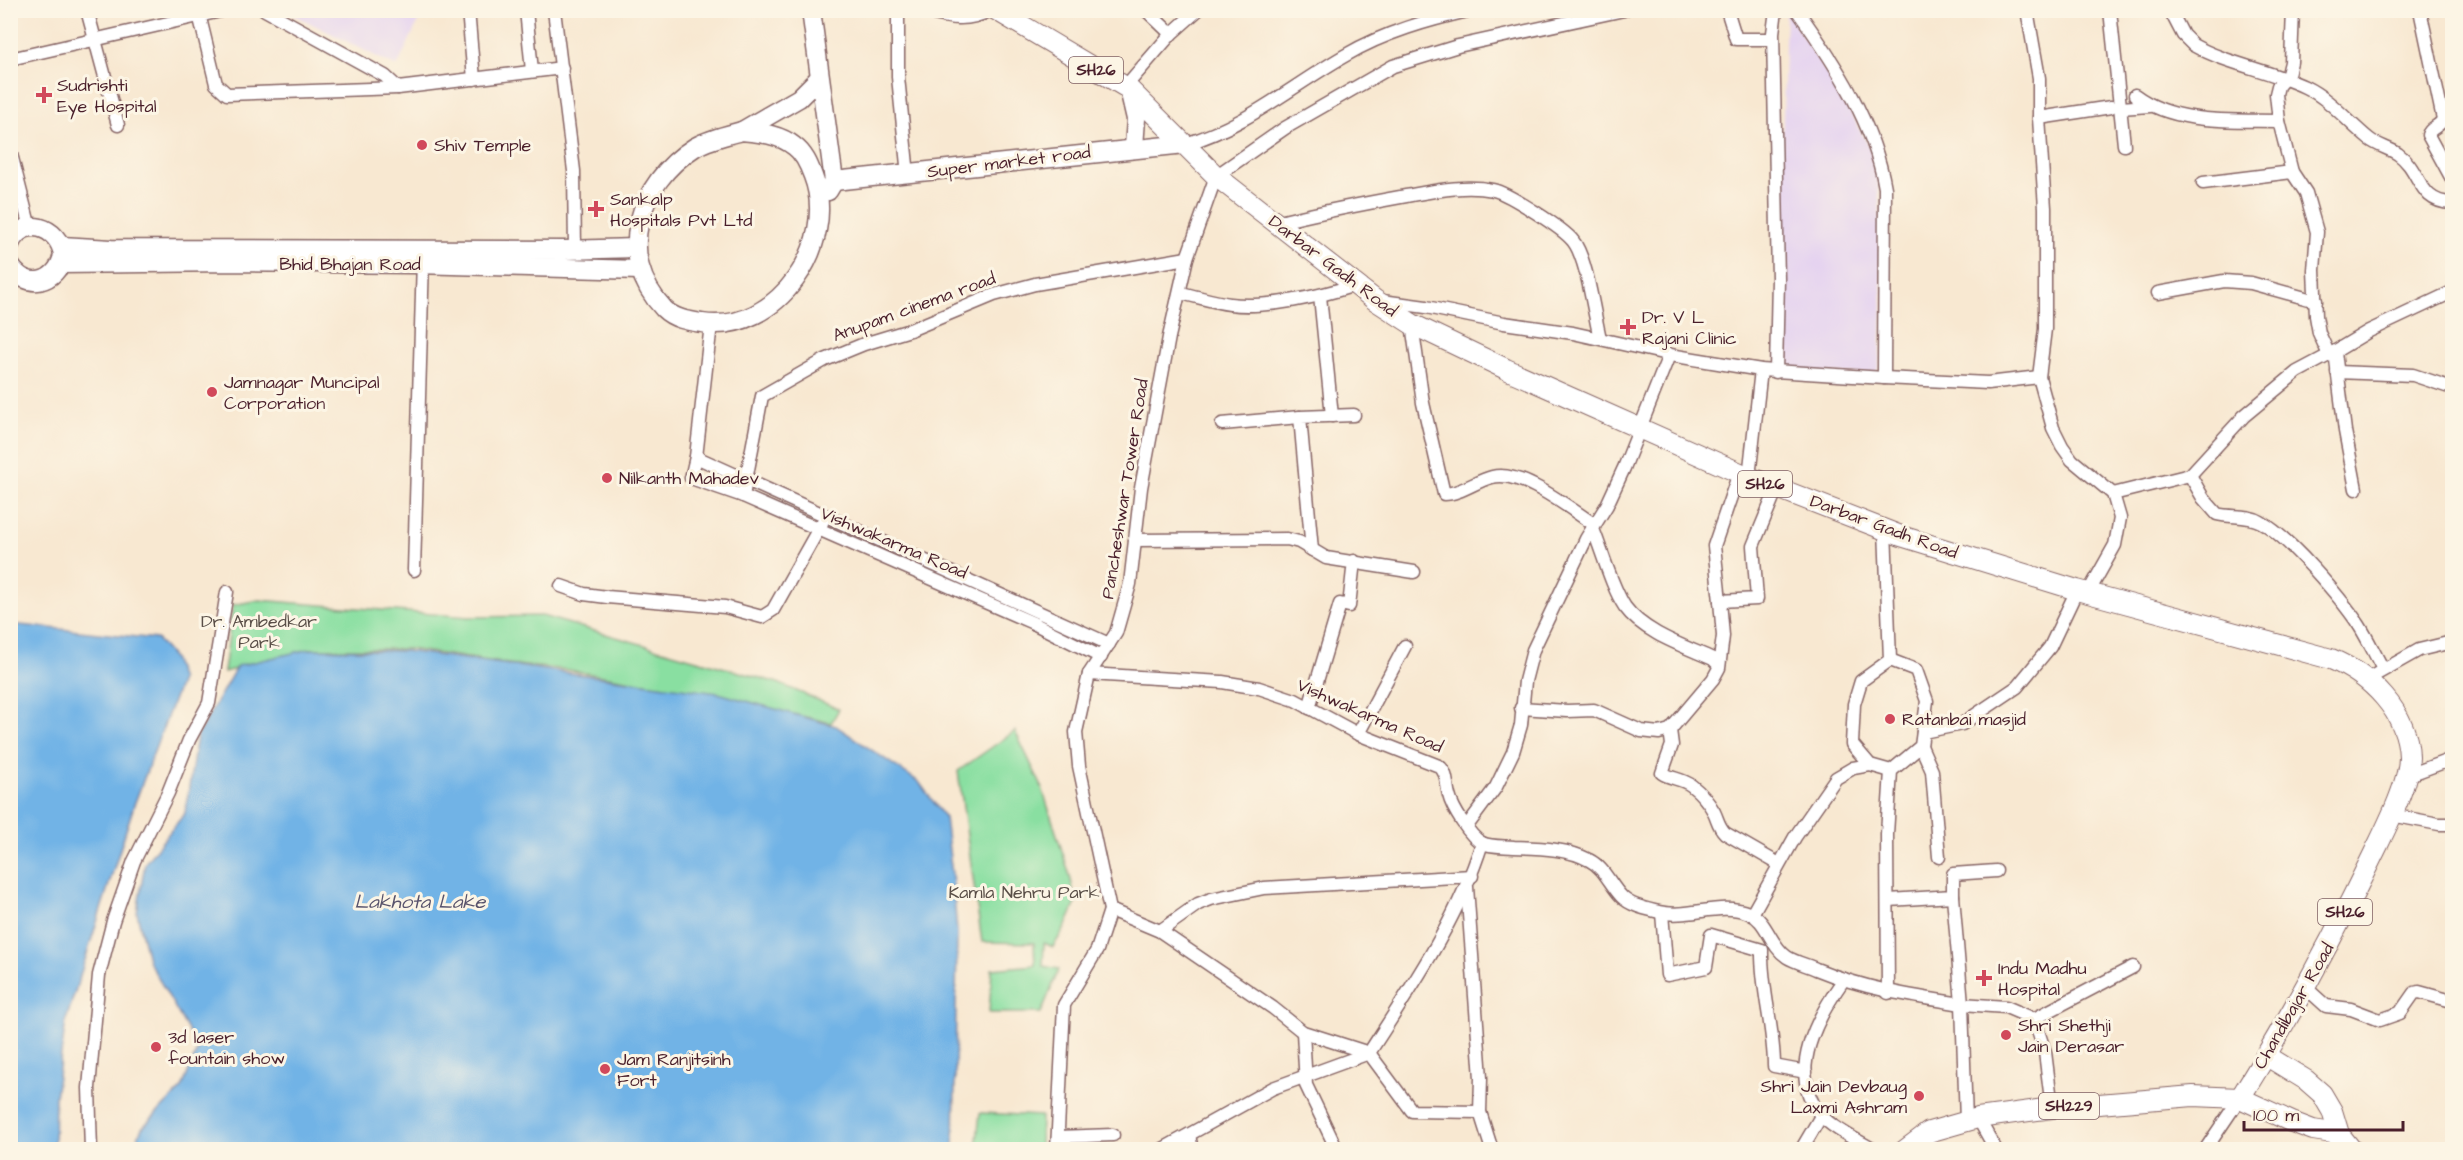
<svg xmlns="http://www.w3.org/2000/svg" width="2463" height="1160" viewBox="0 0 2463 1160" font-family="'Architects Daughter',sans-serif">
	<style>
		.built { fill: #e5d3f0 }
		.green { fill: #89dfa1; stroke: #6a7f66; stroke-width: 1.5 }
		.water { fill: #71b3e6; stroke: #5e6988; stroke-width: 1.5 }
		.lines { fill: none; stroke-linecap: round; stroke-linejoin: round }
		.minor-casing { stroke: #876565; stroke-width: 15 }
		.secondary-casing { stroke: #876565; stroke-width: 21 }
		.primary-casing { stroke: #876565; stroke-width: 22 }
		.minor { stroke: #fff; stroke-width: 12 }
		.secondary { stroke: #fff; stroke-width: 18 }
		.primary { stroke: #fff; stroke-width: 20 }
		.poi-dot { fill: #d1495b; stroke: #fcf5e5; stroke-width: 2 }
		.labels { text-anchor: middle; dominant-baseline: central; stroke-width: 6; stroke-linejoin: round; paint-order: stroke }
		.shield { fill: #fcf5e5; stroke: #7f5f63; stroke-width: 1.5 }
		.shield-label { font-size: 16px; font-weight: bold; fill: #4a1f2b }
		.poi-label { font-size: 18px; fill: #4a1f2b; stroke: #fcf5e5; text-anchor: start }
		.street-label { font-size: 18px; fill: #4a1f2b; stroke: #fcf5e5 }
		.park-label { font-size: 18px; fill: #5a4f48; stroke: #fcf5e5 }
		.water-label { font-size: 20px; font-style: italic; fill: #58536c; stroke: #fcf5e5 }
	</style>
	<rect width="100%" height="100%" fill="#fcf5e5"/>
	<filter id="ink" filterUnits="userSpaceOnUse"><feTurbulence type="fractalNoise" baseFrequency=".0167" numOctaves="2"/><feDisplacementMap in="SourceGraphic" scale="12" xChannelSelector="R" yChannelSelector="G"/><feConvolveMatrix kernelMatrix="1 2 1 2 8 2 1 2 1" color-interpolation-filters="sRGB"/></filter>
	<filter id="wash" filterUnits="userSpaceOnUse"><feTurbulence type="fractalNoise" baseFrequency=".008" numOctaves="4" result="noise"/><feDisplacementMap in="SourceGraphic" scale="24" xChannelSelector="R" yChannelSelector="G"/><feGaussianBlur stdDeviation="1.35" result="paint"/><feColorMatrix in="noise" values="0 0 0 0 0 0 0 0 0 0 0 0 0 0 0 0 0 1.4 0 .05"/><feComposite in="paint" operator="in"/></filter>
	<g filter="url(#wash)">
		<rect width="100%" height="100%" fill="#f8e8d1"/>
		<g class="built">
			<polygon points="1786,10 1848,107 1878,164 1882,316 1879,366 1875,374 1776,373"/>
			<polygon points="287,11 423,11 397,67"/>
		</g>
		<g class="green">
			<polygon points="259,600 469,617 542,616 778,683 839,709 831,723 708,694 568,670 517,665 408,649 310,649 224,672 233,605"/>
			<polygon points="1015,731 1041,785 1070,876 1076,903 1065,928 1053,947 1044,943 1043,966 1059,969 1041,1013 989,1013 992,969 1035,965 1034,943 982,942 958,771"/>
			<polygon points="980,1113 1041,1116 1040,1149 976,1149"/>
		</g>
		<g class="water">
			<polygon points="10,624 157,639 173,658 181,680 134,805 66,1020 55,1097 54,1149 11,1149"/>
			<polygon points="310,649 406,651 718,693 836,726 919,782 945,818 952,874 957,932 954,1149 133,1150 142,1128 182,1088 198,1048 148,960 137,913 145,863 185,813 197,736 237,666"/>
		</g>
	</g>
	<g filter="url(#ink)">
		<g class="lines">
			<defs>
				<g id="minor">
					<polyline points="87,10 118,125"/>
					<polyline points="198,10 216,84 227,94 398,88 562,68"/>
					<polyline points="265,10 385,76 398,88"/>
					<polyline points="468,10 474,79"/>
					<polyline points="526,10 532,71"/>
					<polyline points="554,10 574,171 575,250"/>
					<polyline points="898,10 898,77 908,175"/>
					<path d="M918 10C946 17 964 24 991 10"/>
					<polyline points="1146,10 1171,34"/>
					<polyline points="1727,10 1736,39 1773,39"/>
					<polyline points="1776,10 1773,33 1778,279 1776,372"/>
					<polyline points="2027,10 2039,78 2039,118 2045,208 2045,329 2039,377 2053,428 2062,446 2072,460 2113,494 2120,518 2115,545 2088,593"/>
					<polyline points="2110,10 2124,145"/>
					<path d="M2170 10 2183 35 2193 45C2227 64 2269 70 2305 87 2330 99 2348 122 2369 139 2378 146 2389 148 2398 154 2422 171 2417 202 2452 203"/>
					<polyline points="2293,10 2291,62 2288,74 2278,86 2276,94 2279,121 2292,172 2306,193 2317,232 2314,270 2316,316 2319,333 2329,355"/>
					<path d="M2420 10 2443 119C2440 127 2430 127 2428 135L2452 179"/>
					<polyline points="10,59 225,10"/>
					<polyline points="1125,87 1171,34 1198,10"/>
					<path d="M2135 95C2175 125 2232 120 2279 121"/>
					<polyline points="2120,108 2150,106"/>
					<polyline points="2039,118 2111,107"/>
					<path d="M1185 144C1245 127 1293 85 1346 55 1385 32 1429 20 1472 10"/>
					<polyline points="10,150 30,228"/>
					<polyline points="2203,183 2292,172"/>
					<path d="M1276 223C1319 212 1362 204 1406 196 1434 191 1465 184 1493 190 1508 193 1564 229 1573 241 1587 258 1594 315 1600 338"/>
					<path d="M1180 293C1196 296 1213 302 1230 304 1266 309 1321 296 1355 285"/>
					<polyline points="2158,293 2224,281 2251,283 2316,301"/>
					<polyline points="1320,296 1332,416"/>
					<path d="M1382 301 1426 307 1504 323 1573 333 1676 356 1761 370 1884 378 1885 188C1874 123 1835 63 1797 10"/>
					<polyline points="711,324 696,457 691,478 743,496 1033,623 1101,657"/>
					<path d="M1412 324 1423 403 1444 494C1460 494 1476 481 1492 477 1522 469 1570 509 1595 525"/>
					<polyline points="2335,352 2345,431 2356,489"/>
					<polyline points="2337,372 2413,375 2452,388"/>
					<polyline points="1884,378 1988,383 2039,377"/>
					<polyline points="1222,424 1300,417"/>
					<polyline points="696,457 1109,644"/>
					<polyline points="1739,473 1714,546 1720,601 1757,599 1753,546 1777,488"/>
					<path d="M2190 475 2203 498 2217 514C2231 518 2247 514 2261 522 2289 537 2341 598 2359 625 2368 639 2375 655 2383 669"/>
					<polyline points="1749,477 1761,370"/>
					<polyline points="2113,494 2190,475 2244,416 2297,372 2329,355 2369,331 2452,292"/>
					<polyline points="743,496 762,396 825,360 864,344 910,330 994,295 1035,284 1187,258"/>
					<path d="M1593 529C1602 551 1612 588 1625 607 1644 633 1684 646 1713 659L1719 665"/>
					<polyline points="1885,529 1890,660"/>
					<polyline points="1135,540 1287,539 1299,542 1326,558 1414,572"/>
					<polyline points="1312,550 1300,417 1354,415"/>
					<polyline points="414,570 423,259"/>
					<polyline points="561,586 584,594 607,597 725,607 762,617 773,610 822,523"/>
					<polyline points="1890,660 1861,681 1854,704 1852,744 1870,765 1891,771"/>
					<path d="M1089 674 1222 682 1259 688 1295 700 1358 734 1439 766C1448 773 1446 785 1449 795 1452 808 1470 837 1482 843 1490 847 1504 846 1514 847 1538 848 1567 848 1589 860 1605 868 1610 885 1622 897 1631 906 1647 909 1659 912 1689 919 1720 901 1749 913 1767 920 1770 946 1787 957 1795 962 1807 965 1816 969 1865 989 1910 996 1962 1004L1966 1121"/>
					<polyline points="2366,680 2419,650 2452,642"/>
					<polyline points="1309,708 1340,604 1349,606 1354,561"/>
					<polyline points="1521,708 1567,711 1594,710 1641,731 1659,733 1670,730 1713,679 1719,668 1723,636 1720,601"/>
					<path d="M1670 730 1672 745 1662 773C1670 779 1682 778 1692 786 1701 793 1709 803 1714 812 1718 820 1718 826 1725 833L1779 864"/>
					<polyline points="1923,732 1962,724 2017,687 2050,647 2077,590"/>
					<polyline points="1358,734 1405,646"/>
					<polyline points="1921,746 1932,771 1939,857"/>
					<polyline points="2406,776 2452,759"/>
					<polyline points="2391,815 2439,824 2452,824"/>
					<polyline points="1467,826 1496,787 1513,752 1521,725 1525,681 1533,650 1586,539 1607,505 1624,468 1669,355"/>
					<polyline points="1467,887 1481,1078 1480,1112 1492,1150"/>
					<polyline points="1953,896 1962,1004 2006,1007 2034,1019 2045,1052 2052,1108"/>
					<polyline points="1889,900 1953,896 1953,874 1996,871"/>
					<path d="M1110 910 1160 931 1273 1008 1303 1032 1369 1053C1412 986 1458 920 1482 843"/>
					<path d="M1662 913 1667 975 1706 967 1711 935 1762 950C1761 989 1774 1027 1774 1066L1806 1072"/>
					<polyline points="1752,914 1795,837 1836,778 1853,768 1870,765"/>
					<polyline points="1160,931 1198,904 1211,899 1264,888 1472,876"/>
					<path d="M1844 979C1818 1016 1786 1072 1820 1114 1831 1128 1859 1141 1874 1150"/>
					<polyline points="2305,987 2326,1006 2351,1009 2380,1020 2400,1013 2414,993 2419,992 2452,1001"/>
					<polyline points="1888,993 1887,834 1891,771 1921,746 1927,701 1916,670 1890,660"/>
					<polyline points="2034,1019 2133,967"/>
					<polyline points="1303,1032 1306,1085 1337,1150"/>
					<polyline points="1978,1118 1996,1150"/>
					<polyline points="1189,1135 1192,1150"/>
					<polyline points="1058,1137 1113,1135"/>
					<polyline points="91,1150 89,1088 99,975 113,921 134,861 168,793 189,740 209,703 227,592"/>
					<polyline points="1057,1150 1064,1005 1097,950 1110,910 1079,766 1076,732 1089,674 1116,633 1130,584 1141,488 1169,337 1187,258 1216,176 1285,128 1393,66 1458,46 1624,10"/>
					<polyline points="1161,1150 1273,1088 1369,1053 1412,1111 1480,1112"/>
					<polyline points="1801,1150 1821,1116"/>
					<polyline points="2205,1150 2240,1098"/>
				</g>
				<g id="secondary">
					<polyline points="811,10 834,181 828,191"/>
					<polyline points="1129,89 1136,119 1134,147"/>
					<path d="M742 131C761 133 779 134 794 146 804 153 809 165 813 176 839 243 777 335 702 323 689 321 674 319 664 309 614 256 638 183 695 147 709 139 727 135 742 131Z"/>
					<polyline points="742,131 799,98 819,78"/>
					<polyline points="834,181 1185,144"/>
					<path d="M10 244C23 215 59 226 63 255 57 284 26 291 10 265"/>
					<polyline points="62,246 111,249 564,250 636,248"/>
					<polyline points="61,264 229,262 414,264 640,270"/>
				</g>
				<g id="primary">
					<path d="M996 10 1129 89 1216 176 1375 300 1412 324 1506 369 1749 477 1901 536 2077 590 2331 659C2370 675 2408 712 2409 757 2409 784 2385 830 2373 855 2333 938 2289 1020 2240 1098"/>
					<polyline points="2267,1056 2306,1080 2322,1094 2332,1111 2339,1134 2352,1150"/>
					<polyline points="1905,1150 1929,1132 1978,1118 2052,1108 2193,1096 2240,1098 2292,1122 2313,1130 2339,1134"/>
				</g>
			</defs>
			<use href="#minor" class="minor-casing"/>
			<use href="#secondary" class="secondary-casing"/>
			<use href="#primary" class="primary-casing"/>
			<use href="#minor" class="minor"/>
			<use href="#secondary" class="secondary"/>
			<use href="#primary" class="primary"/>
		</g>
	</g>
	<g class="poi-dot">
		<path d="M41 86h6v6h6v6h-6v6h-6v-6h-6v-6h6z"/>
		<circle cx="422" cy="145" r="6"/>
		<path d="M593 200h6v6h6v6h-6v6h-6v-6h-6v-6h6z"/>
		<path d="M1625 318h6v6h6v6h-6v6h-6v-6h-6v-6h6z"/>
		<circle cx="212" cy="392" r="6"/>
		<circle cx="607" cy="478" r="6"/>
		<circle cx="1890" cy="719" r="6"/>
		<path d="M1981 969h6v6h6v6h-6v6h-6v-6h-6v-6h6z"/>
		<circle cx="2006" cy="1035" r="6"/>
		<circle cx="156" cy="1047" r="6"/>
		<circle cx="605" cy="1069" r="6"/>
		<circle cx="1919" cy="1096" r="6"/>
	</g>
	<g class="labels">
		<g class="shield">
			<rect x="1069" y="57" width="54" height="26" rx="4.5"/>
			<rect x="1738" y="471" width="54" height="26" rx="4.5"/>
			<rect x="2318" y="899" width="54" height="26" rx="4.5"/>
			<rect x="2039" y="1093" width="60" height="26" rx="4.5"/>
		</g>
		<g class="shield-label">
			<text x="1096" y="70">SH26</text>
			<text x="1765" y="484">SH26</text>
			<text x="2345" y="912">SH26</text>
			<text x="2069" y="1106">SH229</text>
		</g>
		<g class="poi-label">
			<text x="57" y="85">Sudrishti<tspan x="57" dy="21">Eye Hospital</tspan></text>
			<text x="434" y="145">Shiv Temple</text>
			<text x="610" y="199">Sankalp<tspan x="610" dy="21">Hospitals Pvt Ltd</tspan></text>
			<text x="1642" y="317">Dr. V L<tspan x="1642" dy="21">Rajani Clinic</tspan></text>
			<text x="224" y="382">Jamnagar Muncipal<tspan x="224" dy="21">Corporation</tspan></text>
			<text x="619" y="478">Nilkanth Mahadev</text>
			<text x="1902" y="719">Ratanbai masjid</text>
			<text x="1998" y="968">Indu Madhu<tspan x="1998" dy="21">Hospital</tspan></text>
			<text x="2018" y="1025">Shri Shethji<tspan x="2018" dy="21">Jain Derasar</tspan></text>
			<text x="168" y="1037">3d laser<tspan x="168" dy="21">fountain show</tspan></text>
			<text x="617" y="1059">Jam Ranjitsinh<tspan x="617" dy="21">Fort</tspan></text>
			<text x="1907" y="1086" text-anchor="end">Shri Jain Devbaug<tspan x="1907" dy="21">Laxmi Ashram</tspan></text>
		</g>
		<g class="street-label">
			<text transform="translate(1009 162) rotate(-7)">Super market road</text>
			<text x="350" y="264">Bhid Bhajan Road</text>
			<text transform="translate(1333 266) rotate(37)">Darbar Gadh Road</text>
			<text transform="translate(914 307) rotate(-20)">Anupam cinema road</text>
			<text transform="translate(1125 489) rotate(-81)">Pancheshwar Tower Road</text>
			<text transform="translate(1884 527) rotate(20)">Darbar Gadh Road</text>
			<text transform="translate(894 543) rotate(23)">Vishwakarma Road</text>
			<text transform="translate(1370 716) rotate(24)">Vishwakarma Road</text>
			<text transform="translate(2294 1006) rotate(-60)">Chandibajar Road</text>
		</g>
		<g class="park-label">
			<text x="259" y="621">Dr. Ambedkar<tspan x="259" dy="21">Park</tspan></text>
			<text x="1024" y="892">Kamla Nehru Park</text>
		</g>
		<g class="water-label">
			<text x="420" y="902">Lakhota Lake</text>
		</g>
	</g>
	<rect width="2463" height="1160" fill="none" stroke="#fcf5e5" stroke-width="36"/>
	<path d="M2244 1121v9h159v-9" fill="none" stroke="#4a1f2b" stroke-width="3"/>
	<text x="2253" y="1121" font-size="18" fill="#4a1f2b" stroke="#fcf5e5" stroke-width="4.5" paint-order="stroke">100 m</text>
</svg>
